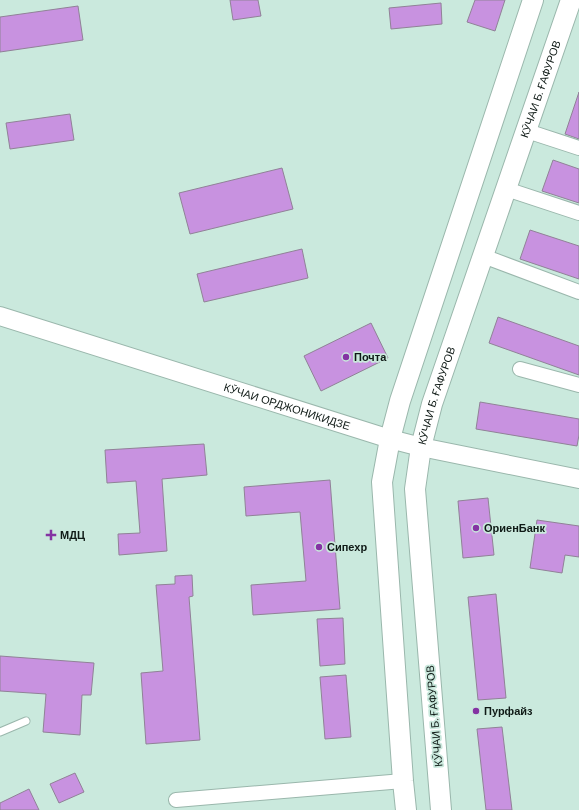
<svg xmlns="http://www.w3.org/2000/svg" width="579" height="810" viewBox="0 0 579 810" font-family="'DM Sans',sans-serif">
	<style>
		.building { fill: #c892e0; stroke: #908297 }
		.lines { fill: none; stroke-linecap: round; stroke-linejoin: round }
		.service-casing { stroke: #9ab7ac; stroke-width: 9 }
		.minor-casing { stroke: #9ab7ac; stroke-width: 16 }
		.tertiary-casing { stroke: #9ab7ac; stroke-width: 20 }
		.secondary-casing { stroke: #9ab7ac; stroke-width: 22 }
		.service { stroke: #fff; stroke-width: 7 }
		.minor { stroke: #fff; stroke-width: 14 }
		.tertiary { stroke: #fff; stroke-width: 18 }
		.secondary { stroke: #fff; stroke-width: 20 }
		.poi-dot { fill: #8433a3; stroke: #cae9dd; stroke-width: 1.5 }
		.labels { text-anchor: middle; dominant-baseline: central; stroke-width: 3.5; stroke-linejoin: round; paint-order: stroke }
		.street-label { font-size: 11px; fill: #0f1a16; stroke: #cae9dd }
		.poi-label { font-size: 11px; font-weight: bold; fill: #0f1a16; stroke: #cae9dd; text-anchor: start }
	</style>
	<rect width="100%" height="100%" fill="#cae9dd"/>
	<g class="building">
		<polygon points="230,0 258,0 261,16 233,20"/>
		<polygon points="475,0 505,0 495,31 467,22"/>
		<polygon points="441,3 442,24 391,29 389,8"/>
		<polygon points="78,6 83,40 0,52 0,17"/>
		<polygon points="579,92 579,139 565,134"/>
		<polygon points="70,114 74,140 10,149 6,123"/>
		<polygon points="553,160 579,169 579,203 542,191"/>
		<polygon points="282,168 293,209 190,234 179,193"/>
		<polygon points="530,230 579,246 579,279 520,259"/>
		<polygon points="302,249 308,278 204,302 197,274"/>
		<polygon points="498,317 579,346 579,375 489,343"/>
		<polygon points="371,323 388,358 321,391 304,356"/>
		<polygon points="480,402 579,419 579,435 577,446 476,429"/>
		<polygon points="204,444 207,475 162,479 167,551 119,555 118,534 140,533 136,481 107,483 105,450"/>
		<polygon points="330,480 340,609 253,615 251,585 306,581 300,512 246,516 244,487"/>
		<polygon points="488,498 494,555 463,558 458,501"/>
		<polygon points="537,520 579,526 579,557 565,555 562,573 530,568"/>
		<polygon points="192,575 193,596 189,597 200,740 146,744 141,673 163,671 156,585 175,584 175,576"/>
		<polygon points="496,594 506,698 478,700 468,597"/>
		<polygon points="343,618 345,664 320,666 317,619"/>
		<polygon points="0,656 94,663 91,695 82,695 80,735 43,732 46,694 0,691"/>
		<polygon points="346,675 351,737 325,739 320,677"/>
		<polygon points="502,727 512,810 486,810 477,729"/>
		<polygon points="75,773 84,792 59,803 50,784"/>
		<polygon points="29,789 39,810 0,810 0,803"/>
	</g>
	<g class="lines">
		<defs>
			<polyline id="service" points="0,732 26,721"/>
			<g id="minor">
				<polyline points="527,131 579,148"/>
				<polyline points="506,189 579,213"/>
				<polyline points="483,256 579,292"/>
				<polyline points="520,369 579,385"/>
				<polyline points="176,800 403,781"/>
			</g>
			<g id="tertiary">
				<path id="s1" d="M0 316 390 439 421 447 579 479"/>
			</g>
			<g id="secondary">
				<polyline points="406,810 403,781 382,482 390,439 400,401 533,0"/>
				<path id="s2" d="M441 810 415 489 421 447 432 404 571 0"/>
			</g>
		</defs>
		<use href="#service" class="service-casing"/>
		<use href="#minor" class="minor-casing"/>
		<use href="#tertiary" class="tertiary-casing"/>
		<use href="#secondary" class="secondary-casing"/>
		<use href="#service" class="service"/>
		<use href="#minor" class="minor"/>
		<use href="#tertiary" class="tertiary"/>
		<use href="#secondary" class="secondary"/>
	</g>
	<g class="poi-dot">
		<circle cx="346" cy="357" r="4"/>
		<circle cx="476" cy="528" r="4"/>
		<path d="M49 529h4v4h4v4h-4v4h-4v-4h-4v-4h4z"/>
		<circle cx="319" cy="547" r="4"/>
		<circle cx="476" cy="711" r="4"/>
	</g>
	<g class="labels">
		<g class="street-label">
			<text stroke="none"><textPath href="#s2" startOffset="742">КӮЧАИ Б. ҒАФУРОВ</textPath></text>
			<text stroke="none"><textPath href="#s2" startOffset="418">КӮЧАИ Б. ҒАФУРОВ</textPath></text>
			<text stroke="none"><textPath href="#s1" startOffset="301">КӮЧАИ ОРДЖОНИКИДЗЕ</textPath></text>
			<text transform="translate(434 716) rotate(-95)">КӮЧАИ Б. ҒАФУРОВ</text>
		</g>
		<g class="poi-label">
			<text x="354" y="357">Почта</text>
			<text x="484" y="528">ОриенБанк</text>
			<text x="60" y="535">МДЦ</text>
			<text x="327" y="547">Сипехр</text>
			<text x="484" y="711">Пурфайз</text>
		</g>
	</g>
</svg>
